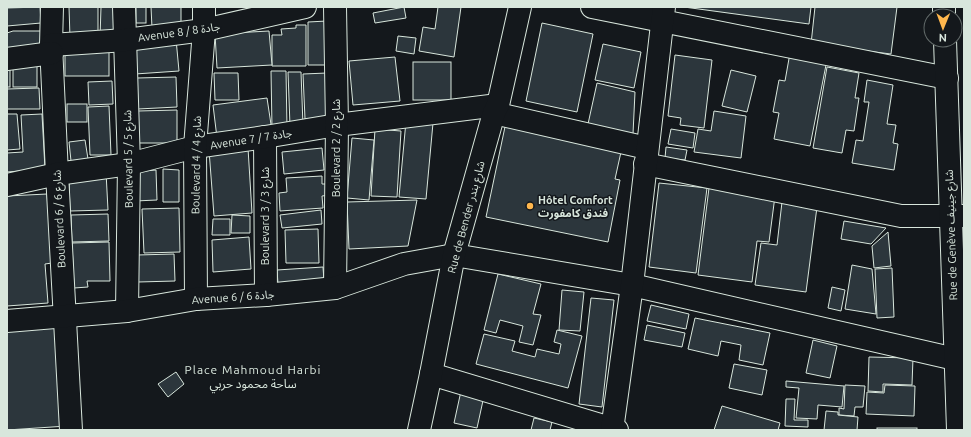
<svg xmlns="http://www.w3.org/2000/svg" width="971" height="437" viewBox="0 0 971 437" font-family="Ubuntu,'Noto Sans Arabic',sans-serif">
	<style>
		.building { fill: #2c363c; stroke: #d8e6dc }
		.lines { fill: none; stroke-linecap: round; stroke-linejoin: round }
		.minor-casing { stroke: #d8e6dc; stroke-width: 24 }
		.tertiary-casing { stroke: #d8e6dc; stroke-width: 24 }
		.secondary-casing { stroke: #d8e6dc; stroke-width: 24 }
		.minor { stroke: #14181c; stroke-width: 22 }
		.tertiary { stroke: #14181c; stroke-width: 22 }
		.secondary { stroke: #14181c; stroke-width: 22 }
		.poi-dot { fill: #ffb74d; stroke: #14181c; stroke-width: 1.5 }
		.labels { text-anchor: middle; dominant-baseline: central; stroke-width: 3; stroke-linejoin: round; paint-order: stroke }
		.street-label { font-size: 11px; fill: #d8e6dc; stroke: #14181c }
		.poi-label { font-size: 11px; font-weight: bold; fill: #d8e6dc; stroke: #14181c; text-anchor: start }
		.neighbourhood-label { font-size: 12px; letter-spacing: 1px; fill: #d8e6dc; stroke: #14181c }
	</style>
	<rect width="100%" height="100%" fill="#14181c"/>
	<g class="building">
		<polygon points="40,7 41,23 7,26 7,8"/>
		<polygon points="69,7 98,7 98,38 70,38"/>
		<polygon points="101,7 118,7 117,38 100,38"/>
		<rect x="136" y="7" width="10" height="16"/>
		<polygon points="151,7 181,7 181,28 152,28"/>
		<polygon points="404,7 406,18 375,23 373,13"/>
		<polygon points="435,7 461,7 454,57 419,51 423,27 435,29 438,7"/>
		<polygon points="684,7 811,7 809,24"/>
		<polygon points="815,7 897,7 891,54 811,44"/>
		<polygon points="327,21 327,65 308,65 308,22"/>
		<polygon points="542,23 593,34 577,112 526,101"/>
		<polygon points="296,25 306,25 306,66 272,66 272,35 282,35 281,29 296,28"/>
		<polygon points="13,31 44,31 44,47 7,51 7,33"/>
		<polygon points="269,31 272,65 217,68 215,34"/>
		<polygon points="398,36 416,38 414,54 396,51"/>
		<polygon points="176,39 179,71 135,74 133,42"/>
		<polygon points="603,44 641,52 634,88 595,80"/>
		<rect x="65" y="48" width="44" height="28"/>
		<polygon points="790,53 827,60 810,146 774,139 779,113 773,112 779,80 785,81"/>
		<polygon points="675,55 712,60 704,128 680,125 681,118 668,116"/>
		<polygon points="395,57 400,101 353,105 349,61"/>
		<rect x="13" y="60" width="24" height="27"/>
		<rect x="413" y="62" width="38" height="38"/>
		<rect x="7" y="64" width="3" height="23"/>
		<polygon points="827,67 859,73 855,98 859,98 854,131 846,130 842,153 813,148"/>
		<polygon points="731,70 756,76 747,112 722,106"/>
		<polygon points="271,71 286,71 287,128 272,128"/>
		<polygon points="288,72 301,72 303,126 290,126"/>
		<polygon points="214,73 238,73 239,100 215,100"/>
		<polygon points="327,73 329,119 305,119 303,74"/>
		<polygon points="176,77 177,107 138,109 137,78"/>
		<polygon points="867,80 893,85 887,124 896,125 893,143 898,144 894,170 852,163 856,140 863,141 869,102 864,102"/>
		<polygon points="112,81 113,104 89,105 88,82"/>
		<polygon points="597,83 635,92 633,134 588,124"/>
		<polygon points="39,88 40,109 7,109 7,89"/>
		<polygon points="267,98 272,131 217,138 213,105"/>
		<rect x="67" y="104" width="20" height="18"/>
		<polygon points="109,106 111,155 90,155 88,107"/>
		<polygon points="177,110 177,143 139,143 138,111"/>
		<polygon points="714,111 746,116 741,158 694,152 698,129 711,131"/>
		<polygon points="7,114 17,114 20,149 7,150"/>
		<polygon points="42,114 45,169 7,172 7,153 23,152 21,115"/>
		<polygon points="406,121 433,123 426,199 399,197"/>
		<polygon points="506,122 621,152 615,179 620,180 608,242 486,217"/>
		<polygon points="375,129 401,131 397,197 371,196"/>
		<polygon points="671,129 695,133 693,148 668,144"/>
		<polygon points="352,138 374,140 369,200 347,198"/>
		<polygon points="85,140 88,159 71,161 69,142"/>
		<polygon points="666,147 687,150 685,160 665,158"/>
		<polygon points="248,148 252,213 214,216 209,150"/>
		<polygon points="322,148 324,170 284,174 282,152"/>
		<polygon points="163,169 179,170 179,202 163,202"/>
		<polygon points="156,170 157,200 135,201 133,172"/>
		<polygon points="106,172 108,210 70,211 69,182"/>
		<polygon points="322,176 322,184 329,184 330,195 322,196 323,208 280,211 279,193 287,192 286,178"/>
		<polygon points="659,183 707,188 696,273 649,267"/>
		<polygon points="709,188 775,196 769,242 757,241 752,282 698,275"/>
		<polygon points="47,194 52,263 45,264 48,303 7,306 7,196"/>
		<polygon points="417,200 408,246 349,249 347,202"/>
		<polygon points="782,202 817,207 806,292 755,285 761,243 777,245"/>
		<polygon points="179,208 180,252 144,253 142,209"/>
		<polygon points="321,210 322,224 282,228 280,215"/>
		<polygon points="108,214 109,241 72,242 71,215"/>
		<polygon points="232,215 250,216 250,233 231,233"/>
		<polygon points="213,219 230,219 230,235 212,235"/>
		<polygon points="844,221 886,228 871,244 841,239"/>
		<polygon points="318,229 319,263 286,263 285,230"/>
		<polygon points="888,232 891,266 874,268 872,246"/>
		<polygon points="249,237 251,269 213,272 212,240"/>
		<polygon points="109,242 110,281 87,281 88,287 74,288 72,243"/>
		<polygon points="174,254 175,281 138,282 137,255"/>
		<polygon points="852,265 872,269 876,314 845,309"/>
		<polygon points="323,267 324,281 278,284 277,270"/>
		<polygon points="892,268 894,317 877,318 875,269"/>
		<polygon points="498,274 541,284 533,314 541,315 533,345 519,342 523,326 500,320 496,333 484,330"/>
		<polygon points="832,287 845,290 841,311 828,308"/>
		<polygon points="562,290 584,292 580,331 559,330"/>
		<polygon points="591,298 614,300 602,407 579,404"/>
		<polygon points="651,305 689,314 686,329 647,321"/>
		<polygon points="695,318 770,333 763,365 739,360 741,345 721,341 718,356 688,349"/>
		<polygon points="61,319 67,426 7,430 7,323"/>
		<polygon points="647,325 685,333 682,347 644,340"/>
		<polygon points="557,330 582,336 568,388 476,364 484,334 515,341 512,351 535,357 537,349 559,354 561,344 554,342"/>
		<polygon points="813,340 837,346 830,378 806,373"/>
		<polygon points="869,357 913,358 912,385 883,384 883,392 868,391"/>
		<polygon points="734,364 767,370 762,395 729,388"/>
		<polygon points="176,372 184,384 168,397 158,384"/>
		<polygon points="786,381 844,386 842,407 818,405 817,419 796,418 799,388 786,387"/>
		<polygon points="845,385 865,386 863,407 855,407 854,416 839,415 839,408 844,409"/>
		<polygon points="885,385 915,386 914,416 866,414 867,392 884,393"/>
		<polygon points="461,391 484,396 477,428 454,423"/>
		<polygon points="786,399 795,399 794,420 808,420 808,427 785,426"/>
		<polygon points="722,406 780,423 778,430 714,430"/>
		<polygon points="826,411 838,412 838,415 858,417 857,430 824,430"/>
		<polygon points="534,418 552,422 550,430 531,430"/>
		<rect x="877" y="428" width="40" height="2"/>
	</g>
	<g class="lines">
		<defs>
			<g id="minor">
				<polyline points="52,7 51,45 57,174 71,430"/>
				<polyline points="124,7 129,164 127,311"/>
				<polyline points="592,7 947,78"/>
				<polyline points="51,45 126,40 204,30 305,7"/>
				<polyline points="7,59 52,53"/>
				<polyline points="494,113 647,148"/>
				<polyline points="265,137 266,295"/>
				<polyline points="645,164 901,216 964,216"/>
				<polyline points="7,185 57,174 129,164 195,147 265,137 337,125 498,105"/>
				<polyline points="335,288 337,125 335,7"/>
				<polyline points="196,299 195,147 204,30 204,7"/>
				<polyline points="7,321 127,311 196,299 266,295 335,288 404,264 454,255 632,285 955,359"/>
				<polyline points="431,374 617,430"/>
				<polyline points="612,430 632,285 664,7"/>
			</g>
			<polyline id="tertiary" points="419,430 431,374 454,255 494,113 498,105 520,7"/>
			<g id="secondary">
				<polyline points="944,7 944,16"/>
				<polyline points="945,40 958,430"/>
			</g>
		</defs>
		<use href="#minor" class="minor-casing"/>
		<use href="#tertiary" class="tertiary-casing"/>
		<use href="#secondary" class="secondary-casing"/>
		<use href="#minor" class="minor"/>
		<use href="#tertiary" class="tertiary"/>
		<use href="#secondary" class="secondary"/>
	</g>
	<circle class="poi-dot" cx="530" cy="206" r="4"/>
	<g class="labels">
		<g class="street-label">
			<text transform="translate(179 32) rotate(-8)">Avenue 8 / جادة 8</text>
			<text transform="translate(251 139) rotate(-9)">Avenue 7 / جادة 7</text>
			<text transform="translate(336 148) rotate(-90)">Boulevard 2 / شارع 2</text>
			<text transform="translate(128 159) rotate(-91)">Boulevard 5 / شارع 5</text>
			<text transform="translate(196 165) rotate(-89)">Boulevard 4 / شارع 4</text>
			<text transform="translate(265 216) rotate(-90)">Boulevard 3 / شارع 3</text>
			<text transform="translate(466 217) rotate(-75)">Rue de Bender شارع بندر</text>
			<text transform="translate(59 219) rotate(-93)">Boulevard 6 / شارع 6</text>
			<text transform="translate(951 235) rotate(-92)">Rue de Genève شارع جينيف</text>
			<text transform="translate(233 297) rotate(-4)">Avenue 6 / جادة 6</text>
		</g>
		<g class="poi-label">
			<text x="538" y="200">Hôtel Comfort<tspan x="538" dy="13">فندق كامفورت</tspan></text>
		</g>
		<g class="neighbourhood-label">
			<text x="253" y="369">Place Mahmoud Harbi<tspan x="253" dy="14">ساحة محمود حربي</tspan></text>
		</g>
	</g>
	<rect width="971" height="437" fill="none" stroke="#d8e6dc" stroke-width="16"/>
	<g transform="translate(943 28) rotate(181)"><circle r="19" fill="#14181c" stroke="#626a69"/>
	<path d="M0-3L7 15L0 10L-7 15Z" fill="#ffb74d"/>
	<text y="-6" font-size="11" font-weight="bold" text-anchor="middle" fill="#d8e6dc">N</text>
	</g>
</svg>
